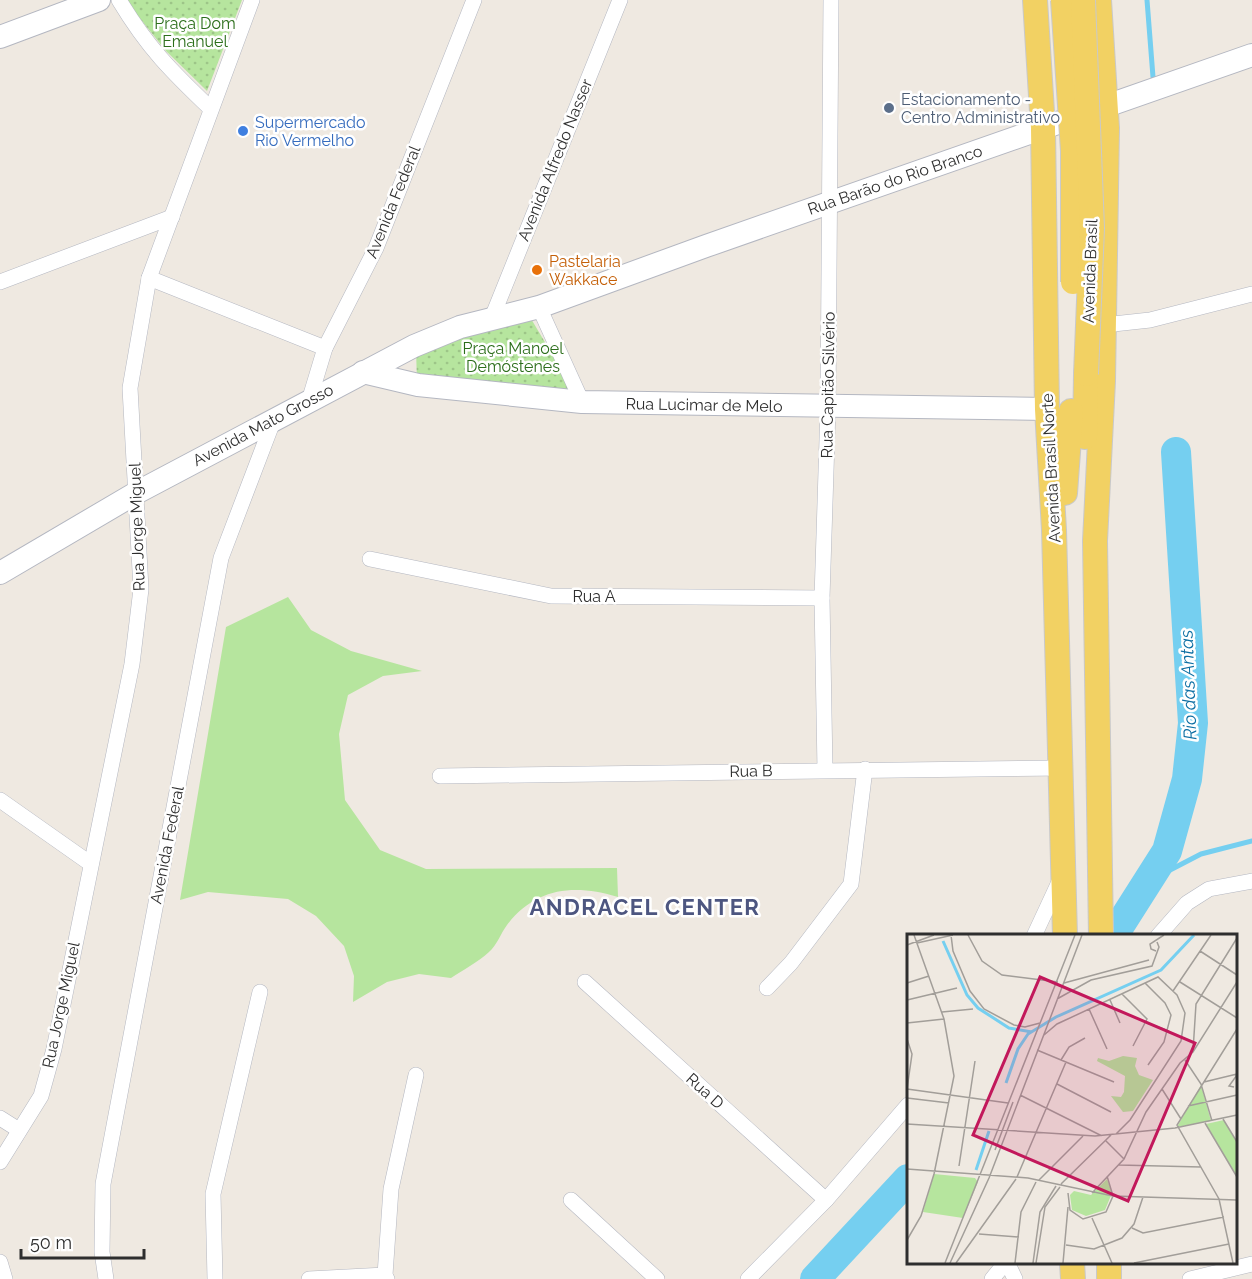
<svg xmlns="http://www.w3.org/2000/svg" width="1252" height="1279" viewBox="0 0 1252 1279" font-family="Raleway,sans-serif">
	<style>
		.grass { fill: #b6e59e }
		.park { fill: url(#park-dots) }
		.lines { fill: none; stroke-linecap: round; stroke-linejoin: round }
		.stream { stroke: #75cff0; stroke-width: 5 }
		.river { stroke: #75cff0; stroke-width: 30 }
		.street-casing { stroke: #b4b7c1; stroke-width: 16 }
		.secondary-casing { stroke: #b4b7c1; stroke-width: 24 }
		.primary-casing { stroke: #c9c9c9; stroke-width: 26 }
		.street { stroke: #fff; stroke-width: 15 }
		.secondary { stroke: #fff; stroke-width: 22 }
		.primary { stroke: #f2d163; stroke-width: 24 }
		.primary-bridge-casing { stroke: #c9c9c9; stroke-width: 26; stroke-linecap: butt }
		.primary-bridge { stroke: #f2d163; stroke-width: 24 }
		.service-dot { fill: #5c6f8a; stroke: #fff; stroke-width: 2 }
		.shop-dot { fill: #3f7fe0; stroke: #fff; stroke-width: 2 }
		.food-dot { fill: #e8710a; stroke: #fff; stroke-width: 2 }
		.labels { text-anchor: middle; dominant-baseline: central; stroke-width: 5; stroke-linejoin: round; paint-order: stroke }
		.park-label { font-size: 16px; fill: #2c6e1b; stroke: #fff }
		.service-label { font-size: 16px; fill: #4e5e75; stroke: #fff; text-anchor: start }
		.shop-label { font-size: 16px; fill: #366cbe; stroke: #fff; text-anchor: start }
		.street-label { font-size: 16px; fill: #2e2e2e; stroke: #fff }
		.food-label { font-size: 16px; fill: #c56008; stroke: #fff; text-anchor: start }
		.water-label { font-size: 18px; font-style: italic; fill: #0d6fa3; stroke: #fff }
		.district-label { font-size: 22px; font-weight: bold; letter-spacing: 1.5px; fill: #4d5680; stroke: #fff }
		.inset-river { fill: none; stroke: #75cff0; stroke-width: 3 }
		.inset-road { fill: none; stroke: #a29e99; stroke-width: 1.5 }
		.view { fill: #c2185b; fill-opacity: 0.15; stroke: #c2185b; stroke-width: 3 }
		.inset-edge { fill: none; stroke: #2e2e2e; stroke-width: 3 }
	</style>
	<defs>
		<pattern id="park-dots" width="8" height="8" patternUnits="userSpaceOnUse" patternTransform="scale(1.5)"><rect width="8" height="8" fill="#b6e59e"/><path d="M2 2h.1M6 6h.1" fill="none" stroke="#9dc588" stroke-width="1.8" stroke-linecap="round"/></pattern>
	</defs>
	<rect width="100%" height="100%" fill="#efe9e1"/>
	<path class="grass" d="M288 597 311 630 351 651 422 671 383 676 348 695 339 734 345 800 380 850 426 869 617 868 618 897C575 884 536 887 507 925 501 933 497 945 489 952 478 962 463 970 451 978L419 974 387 982 353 1002 354 976 344 946 316 916 288 899 208 892 180 900 226 627Z"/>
	<g class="park">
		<polygon points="128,0 242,0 207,91 166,51 130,6"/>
		<polygon points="530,317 578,398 417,383 416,348"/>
	</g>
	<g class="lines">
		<g class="stream">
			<polyline points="1147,0 1153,77"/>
			<polyline points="1147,882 1201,854 1252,841"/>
		</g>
		<g class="river">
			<polyline points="1113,936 1167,851 1187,779 1193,723 1176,452"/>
			<polyline points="815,1279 908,1179"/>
		</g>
		<defs>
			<g id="street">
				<path d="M119 0C148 48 171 71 211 109"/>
				<polyline points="149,278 325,348"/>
				<polyline points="0,282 172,217"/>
				<polyline points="539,307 582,402"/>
				<polyline points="491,320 620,0"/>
				<polyline points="1104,325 1150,320 1252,294"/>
				<polyline points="309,401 325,348 376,248 474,0"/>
				<polyline points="370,559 551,596 822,598"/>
				<polyline points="825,770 822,598 828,408 831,0"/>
				<polyline points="440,776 1062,768"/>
				<polyline points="0,800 91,864"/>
				<polyline points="1034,936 1060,880"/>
				<polyline points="1158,936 1187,903 1209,889 1252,881"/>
				<polyline points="585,982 826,1200"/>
				<polyline points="767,988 791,963 851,884 865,769"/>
				<polyline points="0,1118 19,1130"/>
				<polyline points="0,1162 41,1096 54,1049 132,664 141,589 130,388 149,278 252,0"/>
				<polyline points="571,1200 657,1279"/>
				<polyline points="0,1262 5,1279"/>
				<polyline points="1007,1262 1015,1279"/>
				<polyline points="106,1279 102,1252 103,1184 221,558 274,419"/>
				<polyline points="215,1279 213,1194 260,992"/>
				<polyline points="309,1279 385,1275"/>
				<polyline points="387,1279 385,1275 391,1189 416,1075"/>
				<polyline points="748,1279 826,1200 908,1105"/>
				<polyline points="992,1279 1006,1262"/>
				<polyline points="1190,1279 1252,1264"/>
			</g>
			<g id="secondary">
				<polyline points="0,37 99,0"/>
				<polyline points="363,372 418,385 582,402 1047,409"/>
				<polyline points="0,573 136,493 414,346 460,327 539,307 706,246 1252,55"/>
			</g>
			<g id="primary">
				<polyline points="1035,0 1043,128 1047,409 1054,530 1065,936"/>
				<polyline points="1099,0 1107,128 1103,381 1095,541 1101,936"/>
				<polyline points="1085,437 1086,374"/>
				<polyline points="1065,493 1071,411"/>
				<polyline points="1072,1262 1073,1279"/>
				<polyline points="1109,1262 1109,1279"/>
			</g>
		</defs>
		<use href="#street" class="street-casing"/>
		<use href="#secondary" class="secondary-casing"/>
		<use href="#primary" class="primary-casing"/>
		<use href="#street" class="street"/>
		<use href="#secondary" class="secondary"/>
		<use href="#primary" class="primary"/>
		<defs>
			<g id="primary-bridge">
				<polyline points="1063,0 1073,151 1073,282"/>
				<polyline points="1083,0 1092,228 1086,374"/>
			</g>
		</defs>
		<use href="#primary-bridge" class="primary-bridge-casing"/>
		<use href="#primary-bridge" class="primary-bridge"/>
	</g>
	<circle class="service-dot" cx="889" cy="108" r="6"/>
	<circle class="shop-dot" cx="243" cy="131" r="6"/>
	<circle class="food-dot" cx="537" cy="270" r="6"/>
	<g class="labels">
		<g class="park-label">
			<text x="195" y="23">Praça Dom<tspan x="195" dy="18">Emanuel</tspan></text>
			<text x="513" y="348">Praça Manoel<tspan x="513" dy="18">Demóstenes</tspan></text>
		</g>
		<g class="service-label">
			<text x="901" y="99">Estacionamento -<tspan x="901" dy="18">Centro Administrativo</tspan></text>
		</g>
		<g class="shop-label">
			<text x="255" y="122">Supermercado<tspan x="255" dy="18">Rio Vermelho</tspan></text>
		</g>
		<g class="street-label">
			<text transform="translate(555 160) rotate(-68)">Avenida Alfredo Nasser</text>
			<text transform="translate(895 180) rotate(-19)">Rua Barão do Rio Branco</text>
			<text transform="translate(393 202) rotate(-68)">Avenida Federal</text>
			<text transform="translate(1090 271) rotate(-88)">Avenida Brasil</text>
			<text transform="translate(828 385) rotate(-89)">Rua Capitão Silvério</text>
			<text transform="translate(704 405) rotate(1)">Rua Lucimar de Melo</text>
			<text transform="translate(263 425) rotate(-28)">Avenida Mato Grosso</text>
			<text transform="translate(1051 468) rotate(-93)">Avenida Brasil Norte</text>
			<text transform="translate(137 527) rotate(-92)">Rua Jorge Miguel</text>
			<text x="594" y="596">Rua A</text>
			<text transform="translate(751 771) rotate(-1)">Rua B</text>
			<text transform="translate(167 845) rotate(-79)">Avenida Federal</text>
			<text transform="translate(61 1005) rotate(-78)">Rua Jorge Miguel</text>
			<text transform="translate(705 1091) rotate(42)">Rua D</text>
		</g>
		<g class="food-label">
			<text x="549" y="261">Pastelaria<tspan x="549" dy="18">Wakkace</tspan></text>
		</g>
		<g class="water-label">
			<text transform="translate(1188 685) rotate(-92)">Rio das Antas</text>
		</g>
		<g class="district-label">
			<text x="645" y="907">ANDRACEL CENTER</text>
		</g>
	</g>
	<g transform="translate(907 934)">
		<rect width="330" height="330" fill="#efe9e1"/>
		<path d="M216 122 230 124 228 132 232 141 246 146 226 177 216 178 204 162 214 163 217 158 218 142 190 127 191 124 202 127Z" fill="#b6e59e"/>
		<path d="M294 151 304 187 270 193ZM317 186 330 209V243L299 190ZM27 240 68 244 71 248 56 284 16 278ZM200 245 205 259 198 276 179 282 165 276 163 261 167 257 184 261Z" fill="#b6e59e"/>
		<path class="inset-river" d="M36 7 60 61 71 74 102 94 125 98M99 149 111 115 121 100 149 83 254 36 287 1M69 236 82 197"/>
		<path class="inset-road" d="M7 1 37 85 47 142 27 240M44 1 46 17 63 57 77 75 107 91 118 93 133 89M61 1 75 27 95 41 151 48M10 9 46 1M0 11 27 1M249 17 244 15 243 10 257 1M293 17 330 41M273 48 330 84M0 49 22 42M157 49 242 26M238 49 258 69 264 81 257 108 241 131M266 57 304 1M215 60 240 85 226 112M150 65 184 46 245 32 252 13 250 8M0 66 50 54M203 66 213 89M182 75 200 115M35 78 66 75M0 89 37 85M240 89 262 97M137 101 150 90 251 43 270 61 278 79 274 107 223 186 209 200M0 105 5 120 0 155M130 116 207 148M286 117 289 70 330 4M154 126 162 113 178 104M278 126 294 150 305 187M297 148 330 140M150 150 204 178M327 153 322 152 330 141M0 155 101 169M255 155 274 185M113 161 195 202M0 164 42 169M281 172 330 161M316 185 330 208M298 189 330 243M0 190 188 202 268 194 330 181M199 207 217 225M88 216 106 168M212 231 294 233M52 232 68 127M0 235 121 244 206 262 199 278 176 285 163 276 161 259M200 242 206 262 330 266M110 243 159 128M132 246 176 202M154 250 204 201M185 259 217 225 239 178 273 129 286 118 330 48M185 284 205 329M225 294 236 299 317 283M72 300 112 303M0 306 14 282 27 240M159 311 187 315 215 304 227 290 236 263M38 329 168 1M43 329 82 244 175 1M49 329 109 245M108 329 114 278 129 248M126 329 133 278 149 252M129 329 138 273 153 253M156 329 161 273M227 329 322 310M326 329 312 265 270 191 330 95"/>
		<path class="view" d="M133 43 288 109 221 267 66 201Z"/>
		<rect width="330" height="330" class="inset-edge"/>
	</g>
	<path d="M21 1249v9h123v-9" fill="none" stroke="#2e2e2e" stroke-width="3"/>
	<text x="30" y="1249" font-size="18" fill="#2e2e2e" stroke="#ffffff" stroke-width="4.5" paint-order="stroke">50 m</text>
</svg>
